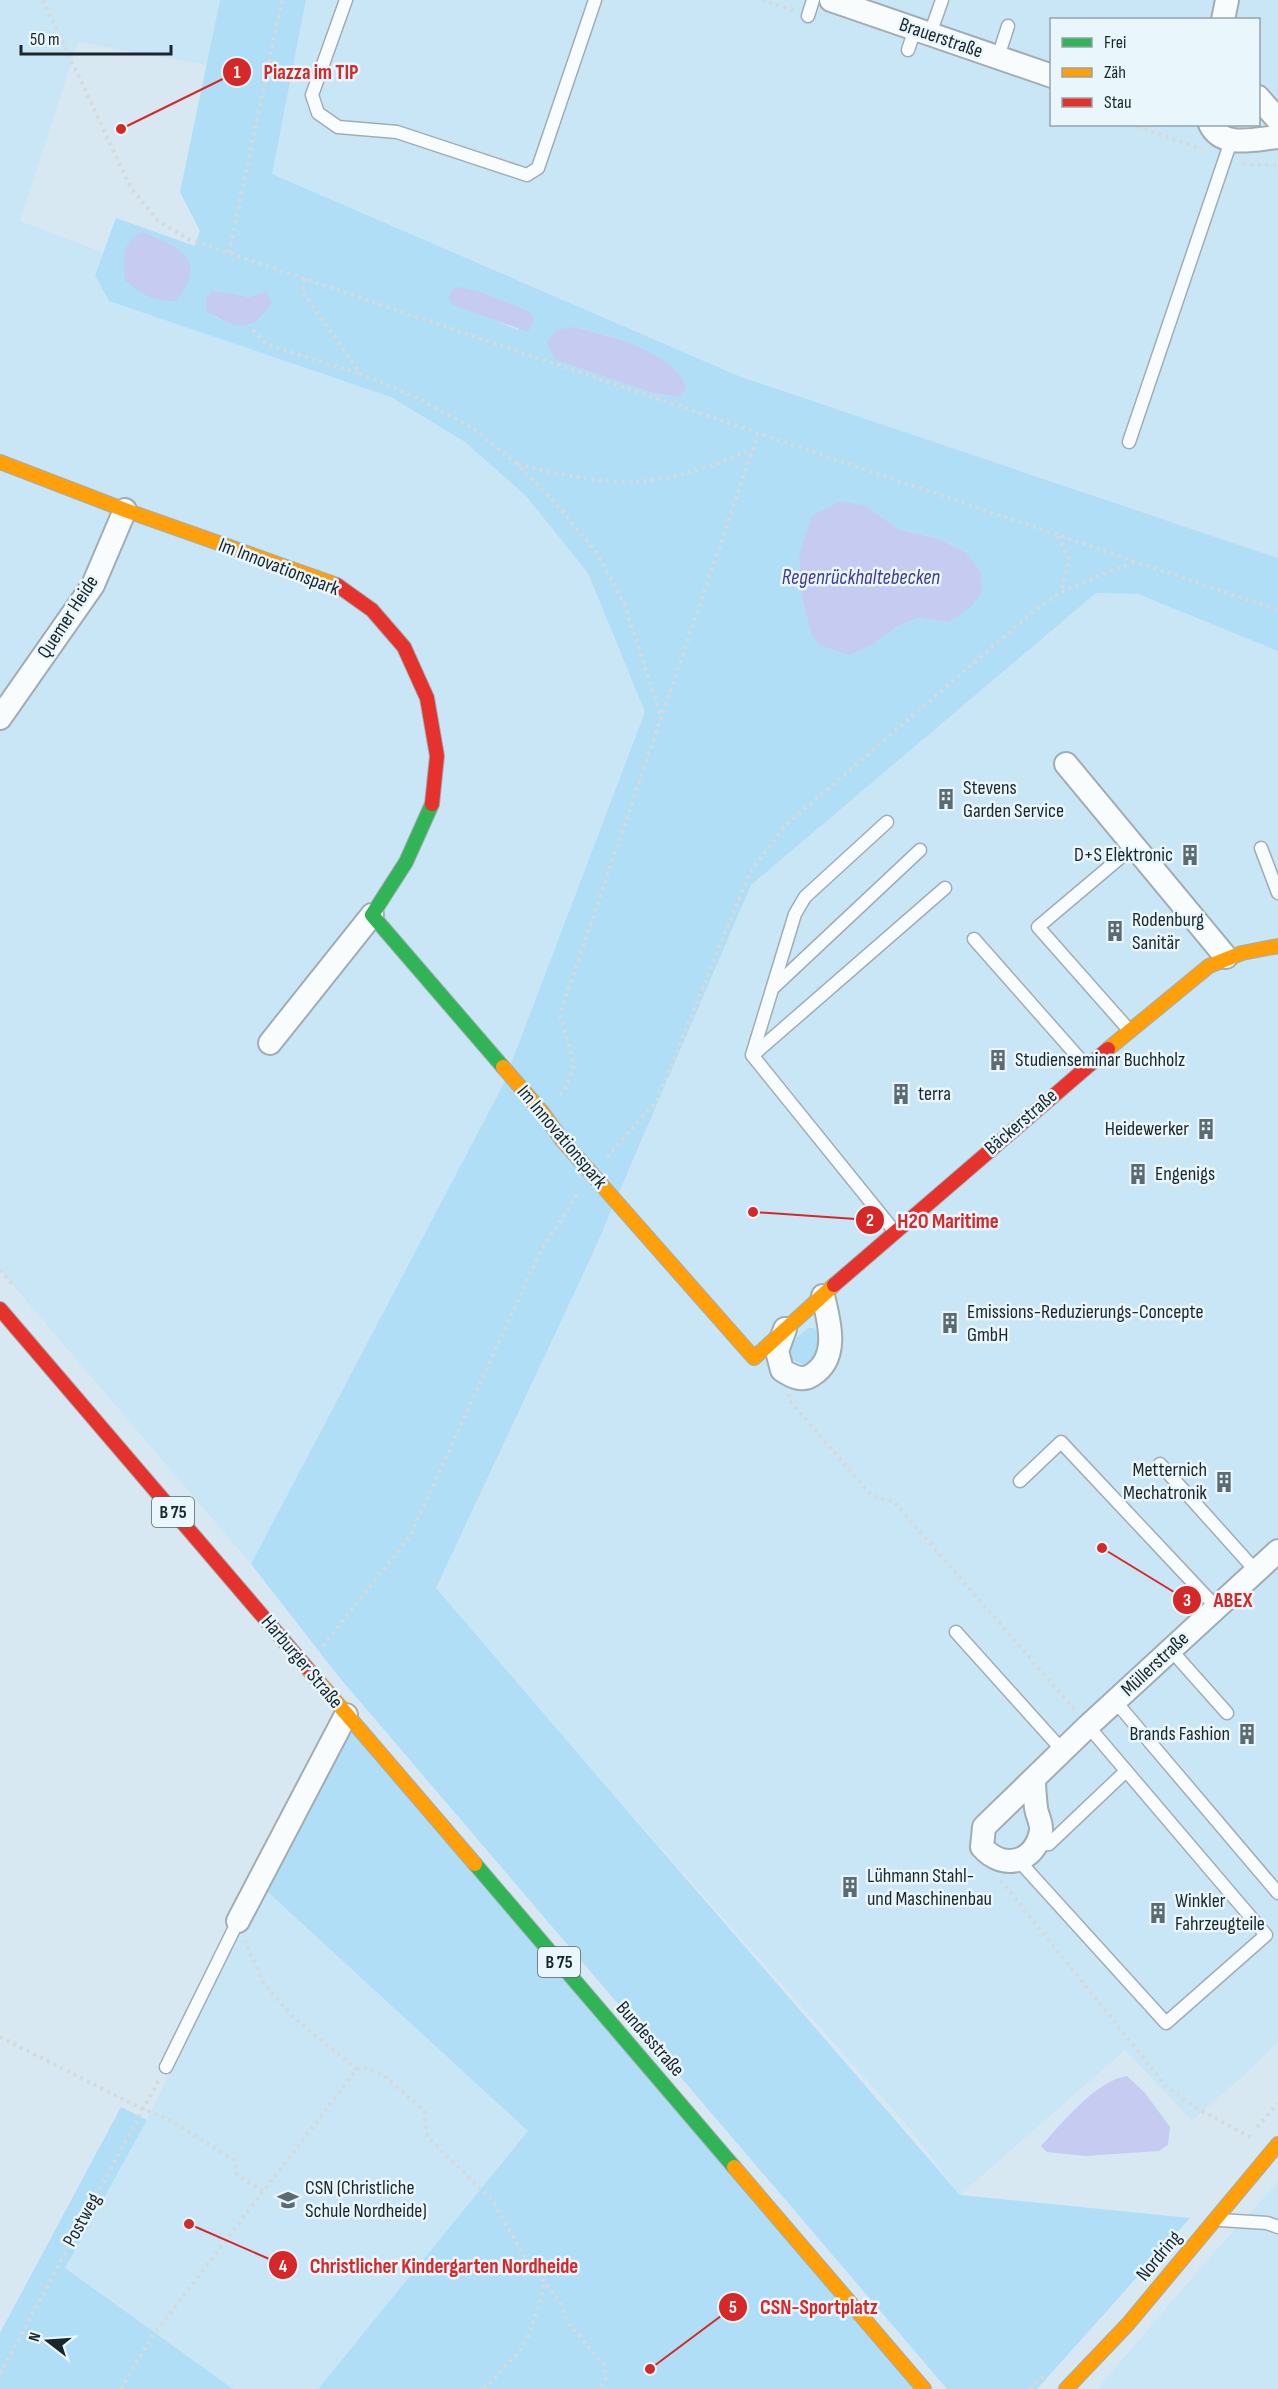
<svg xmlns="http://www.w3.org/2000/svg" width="1278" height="2389" viewBox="0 0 1278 2389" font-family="'Sofia Sans Condensed',sans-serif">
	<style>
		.built { fill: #c9e6f6; fill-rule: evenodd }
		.green { fill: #afdef6; fill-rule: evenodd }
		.water { fill: #c5cbf1 }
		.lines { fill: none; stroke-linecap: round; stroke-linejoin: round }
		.lane-casing { stroke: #a0adb4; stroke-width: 15 }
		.street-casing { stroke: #a0adb4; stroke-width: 26 }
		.fast-casing { stroke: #a0adb4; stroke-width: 16 }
		.slow-casing { stroke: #a0adb4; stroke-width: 16 }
		.jam-casing { stroke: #a0adb4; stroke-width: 16 }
		.path { stroke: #d5dadc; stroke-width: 4; stroke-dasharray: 3 4.5; stroke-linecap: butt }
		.lane { stroke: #f9fcfd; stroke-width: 12 }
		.street { stroke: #f9fcfd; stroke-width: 22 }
		.fast { stroke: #30b455; stroke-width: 14 }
		.slow { stroke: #ff9f0a; stroke-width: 14 }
		.jam { stroke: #e5322d; stroke-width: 14 }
		.labels { text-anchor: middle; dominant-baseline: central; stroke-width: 5; stroke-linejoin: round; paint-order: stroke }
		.shield { fill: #e9f6fc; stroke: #58646a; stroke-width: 1.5 }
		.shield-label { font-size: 18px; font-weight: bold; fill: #1a262c }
		.street-label { font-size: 20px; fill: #1a262c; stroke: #e9f6fc }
		.poi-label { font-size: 20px; fill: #1a262c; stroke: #e9f6fc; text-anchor: start }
		.water-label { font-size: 21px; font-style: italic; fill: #453896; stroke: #e9f6fc }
		.leader { fill: none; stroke: #d62828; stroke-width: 2 }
		.callout-dot { fill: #d62828; stroke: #e9f6fc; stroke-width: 2 }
		.mark-label { font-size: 18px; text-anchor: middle; font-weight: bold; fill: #fff }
		.callout-label { font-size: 21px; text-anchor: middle; font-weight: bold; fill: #d62828; stroke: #e9f6fc; stroke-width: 5; stroke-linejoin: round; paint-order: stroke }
	</style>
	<rect width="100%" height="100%" fill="#d8e8f2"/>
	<g class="built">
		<polygon points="0,0 220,0 206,65 78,42 20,221 102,252 95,275 391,397 465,442 526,496 588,573 645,712 503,1085 251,1564 0,1270"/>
		<path d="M306 0H1278V558L741 377 272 174ZM1052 20H1258V124H1052Z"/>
		<polygon points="1096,593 1138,594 1278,651 1278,2042 1244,2075 1192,2121 1125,2050 960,2195 910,2129 598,1777 436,1588 593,1253 751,885"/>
		<polygon points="259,1884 528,2131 318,2389 233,2389 65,2268 147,2120"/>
		<polygon points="1278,2182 1278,2389 1097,2389 1210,2257"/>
	</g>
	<g class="green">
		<path d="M220 0H306L272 174 741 377 1278 558V651L1138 594 1096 593 751 885 593 1253 436 1588 598 1777 960 2195 1190 2218 1037 2389H947L339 1677 251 1564 503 1085 645 712 588 573 526 496 465 442 391 397 109 301 95 275 116 218 195 246 200 231 180 192ZM236 295 250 297 251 325H239L215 317ZM507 304 528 311 518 330 478 313ZM575 327 612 337 647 352 679 397 653 393 556 360ZM866 506 900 530 937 538 965 552 948 622 918 618 898 626 873 644 811 633 802 599 799 555Z"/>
		<path d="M808 1328H814L818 1332 817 1354 813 1363C802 1366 796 1363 788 1355V1345Z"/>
		<polygon points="346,1715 924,2389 318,2389 528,2131 259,1884"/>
		<polygon points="121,2107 147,2120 65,2268 233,2389 0,2389 0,2333"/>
	</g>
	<g class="water">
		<path d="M142 232C178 247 210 258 176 301 153 301 142 295 125 280 123 257 121 245 142 232Z"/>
		<polygon points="458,287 478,291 528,311 534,318 528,332 453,305 449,299 451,290"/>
		<path d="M212 291 250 297 266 292 272 303C266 310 260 320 251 324 238 330 217 318 206 310V299Z"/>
		<path d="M575 327C608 336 647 345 673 368 679 373 683 381 687 387L679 397 653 393 556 360 547 343 556 330Z"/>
		<polygon points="840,501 866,506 900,530 937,538 965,552 980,571 982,591 971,607 948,622 918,618 898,626 873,644 849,655 820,645 811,633 802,599 799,555 812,516"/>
		<path d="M1127 2076 1145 2093 1170 2127 1168 2145 1159 2151 1085 2156 1047 2152 1041 2146C1061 2124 1097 2080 1127 2076Z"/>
	</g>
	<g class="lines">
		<defs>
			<g id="lane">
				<polyline points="346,0 312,95 318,113 338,127 397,132 527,175 538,168 595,0"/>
				<polyline points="808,16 813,0"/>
				<polyline points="930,34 942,0"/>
				<polyline points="908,50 915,29"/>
				<polyline points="998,57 1008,26"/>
				<polyline points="1129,442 1231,141"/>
				<polyline points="887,822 805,897 795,914 752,1055 895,1232"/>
				<polyline points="1261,848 1278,893"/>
				<polyline points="974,939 1086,1066"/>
				<polyline points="773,988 920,850"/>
				<polyline points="1129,1030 1038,927 1134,846"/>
				<polyline points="753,1055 945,888"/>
				<polyline points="1160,1464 1256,1571"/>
				<polyline points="1020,1481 1061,1442 1216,1607"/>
				<polyline points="956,1632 1063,1751"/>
				<polyline points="1171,1650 1227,1713"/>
				<polyline points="1115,1701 1278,1893"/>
				<polyline points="1037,1845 1049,1844 1126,1771"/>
				<polyline points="1019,1861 1166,2023 1266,1935 1088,1726"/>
				<polyline points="166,2067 238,1921"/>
				<polyline points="1220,2220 1267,2223 1278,2227"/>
			</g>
			<g id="street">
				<polyline points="831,0 1052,76"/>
				<polyline points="1223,20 1227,0"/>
				<polyline points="1258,97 1278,120"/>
				<path d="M1210 124C1222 149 1255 139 1278 137"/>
				<polyline points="0,718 93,585 125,510"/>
				<polyline points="1066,764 1226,957"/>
				<polyline points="270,1043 372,915"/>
				<path d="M785 1329 777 1351 782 1370C791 1376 802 1382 812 1375 840 1358 829 1321 823 1296"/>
				<path d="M1034 1780C1034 1790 1035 1799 1036 1808 1037 1816 1042 1823 1041 1831 1035 1863 1003 1871 982 1847L984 1827 1088 1726 1278 1551"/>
				<polyline points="238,1921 346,1715"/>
			</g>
			<g id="fast">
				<polyline points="432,804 406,862 372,915 503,1067"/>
				<polyline points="475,1864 734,2167"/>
			</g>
			<g id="slow">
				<polyline points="0,462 125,510 337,585"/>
				<polyline points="1108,1049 1209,966 1242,953 1278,946"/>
				<polyline points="503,1067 542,1112 562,1140 754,1358 834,1285"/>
				<polyline points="307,1668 475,1864"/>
				<polyline points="734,2167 924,2389"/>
				<polyline points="1066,2389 1128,2324 1278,2144"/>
			</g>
			<g id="jam">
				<polyline points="337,585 372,610 404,647 427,698 437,756 432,804"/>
				<polyline points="834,1285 1108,1049"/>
				<polyline points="0,1309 307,1668"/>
			</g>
		</defs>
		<use href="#lane" class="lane-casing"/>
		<use href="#street" class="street-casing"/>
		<use href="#fast" class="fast-casing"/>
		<use href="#slow" class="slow-casing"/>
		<use href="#jam" class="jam-casing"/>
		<g class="path">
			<polyline points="43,0 131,188 157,220 188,239 1278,610"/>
			<polyline points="762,0 795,11"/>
			<polyline points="1130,124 1202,149"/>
			<polyline points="1243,163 1253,165 1278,165"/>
			<polyline points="229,253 282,0"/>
			<polyline points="305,279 302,291 361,374 415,397 474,429 517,464 557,505 596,552 624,603 661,717"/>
			<polyline points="253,330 268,345 361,374"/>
			<path d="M518 464C548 471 578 479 609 481 658 485 708 470 752 449"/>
			<polyline points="1058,536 1069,559 1061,591"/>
			<polyline points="560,1095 565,1090 574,1065 560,1014 758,434"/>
			<polyline points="607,1157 657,1100 750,872 785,826 1035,610 1061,592 1134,562"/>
			<polyline points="0,1270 14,1286"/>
			<polyline points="789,1394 789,1400 872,1496 894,1502 1075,1710"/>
			<polyline points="323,1646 410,1536 541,1250 578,1193"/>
			<polyline points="1000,1881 1007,1888 1166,2086 1198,2109 1252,2138"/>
			<polyline points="0,2037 143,2109 170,2120 234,2160 237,2175 263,2191"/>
			<polyline points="357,2069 363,2067 383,2075 420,2107 425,2113 427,2136 492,2200 526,2259 559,2300 569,2324 605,2366 606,2378 599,2389"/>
			<polyline points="1257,2127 1278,2103"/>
			<polyline points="0,2374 160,2078"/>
			<polyline points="121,2389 151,2338 357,2069 295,2019 264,1984 245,1941"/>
			<polyline points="484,2389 520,2351 531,2330 545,2283"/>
			<polyline points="1030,2389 1043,2376"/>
		</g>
		<use href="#lane" class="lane"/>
		<use href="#street" class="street"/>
		<use href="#fast" class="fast"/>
		<use href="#slow" class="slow"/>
		<use href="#jam" class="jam"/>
	</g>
	<defs>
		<symbol id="building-bare" viewBox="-9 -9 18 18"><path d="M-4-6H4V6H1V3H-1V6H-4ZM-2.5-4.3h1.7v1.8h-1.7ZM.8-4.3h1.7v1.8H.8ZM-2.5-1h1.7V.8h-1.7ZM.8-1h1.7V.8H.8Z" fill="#5c6a71" stroke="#e9f6fc" stroke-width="2.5" paint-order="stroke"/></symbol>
		<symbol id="school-bare" viewBox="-9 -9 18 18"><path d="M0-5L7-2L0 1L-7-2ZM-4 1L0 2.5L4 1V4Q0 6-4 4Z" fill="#5c6a71" stroke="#e9f6fc" stroke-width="2.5" paint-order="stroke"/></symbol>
	</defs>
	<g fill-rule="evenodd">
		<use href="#building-bare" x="931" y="784" width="30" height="30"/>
		<use href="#building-bare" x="1175" y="840" width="30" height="30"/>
		<use href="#building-bare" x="1100" y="916" width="30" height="30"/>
		<use href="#building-bare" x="983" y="1045" width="30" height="30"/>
		<use href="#building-bare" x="886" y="1079" width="30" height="30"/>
		<use href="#building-bare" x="1191" y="1114" width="30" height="30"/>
		<use href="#building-bare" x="1123" y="1159" width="30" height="30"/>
		<use href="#building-bare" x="935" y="1308" width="30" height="30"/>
		<use href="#building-bare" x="1209" y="1467" width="30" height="30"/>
		<use href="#building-bare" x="1232" y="1719" width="30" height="30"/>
		<use href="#building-bare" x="835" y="1872" width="30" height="30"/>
		<use href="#building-bare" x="1143" y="1898" width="30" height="30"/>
		<use href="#school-bare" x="273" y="2185" width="30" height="30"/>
	</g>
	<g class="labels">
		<g class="shield">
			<rect x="152" y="1497" width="42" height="30" rx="4.5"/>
			<rect x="538" y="1947" width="42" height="30" rx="4.5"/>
		</g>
		<g class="shield-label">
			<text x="173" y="1512">B 75</text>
			<text x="559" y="1962">B 75</text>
		</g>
		<g class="street-label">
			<text transform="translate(941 38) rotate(19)">Brauerstraße</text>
			<text transform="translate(279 567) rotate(21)">Im Innovationspark</text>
			<text transform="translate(68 617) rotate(-57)">Quemer Heide</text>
			<text transform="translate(1021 1122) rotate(-41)">Bäckerstraße</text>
			<text transform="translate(562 1137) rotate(50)">Im Innovationspark</text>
			<text transform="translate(302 1662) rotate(50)">Harburger Straße</text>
			<text transform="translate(1155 1664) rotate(-43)">Müllerstraße</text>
			<text transform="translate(650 2039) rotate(49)">Bundesstraße</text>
			<text transform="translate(82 2220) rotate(-61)">Postweg</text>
			<text transform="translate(1159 2256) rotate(-50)">Nordring</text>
		</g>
		<g class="poi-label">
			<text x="963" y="788">Stevens<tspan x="963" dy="23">Garden Service</tspan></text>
			<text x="1173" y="855" text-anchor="end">D+S Elektronic</text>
			<text x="1132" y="920">Rodenburg<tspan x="1132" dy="23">Sanitär</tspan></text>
			<text x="1015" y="1060">Studienseminar Buchholz</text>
			<text x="918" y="1094">terra</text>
			<text x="1189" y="1129" text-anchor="end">Heidewerker</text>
			<text x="1155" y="1174">Engenigs</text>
			<text x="967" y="1312">Emissions-Reduzierungs-Concepte<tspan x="967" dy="23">GmbH</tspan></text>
			<text x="1207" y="1470" text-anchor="end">Metternich<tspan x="1207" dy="23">Mechatronik</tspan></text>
			<text x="1230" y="1734" text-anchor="end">Brands Fashion</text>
			<text x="867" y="1876">Lühmann Stahl-<tspan x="867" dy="23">und Maschinenbau</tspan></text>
			<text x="1175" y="1901">Winkler<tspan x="1175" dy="23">Fahrzeugteile</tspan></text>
			<text x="305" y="2188">CSN (Christliche<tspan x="305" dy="23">Schule Nordheide)</tspan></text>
		</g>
		<g class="water-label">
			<text x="861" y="577">Regenrückhaltebecken</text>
		</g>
	</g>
	<path class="leader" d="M121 129L237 72M753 1212L870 1220M1102 1548L1187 1600M189 2224L283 2265M650 2369L733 2307"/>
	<g class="callout-dot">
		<circle cx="121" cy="129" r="6"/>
		<circle cx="753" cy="1212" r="6"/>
		<circle cx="1102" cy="1548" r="6"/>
		<circle cx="189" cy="2224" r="6"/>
		<circle cx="650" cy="2369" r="6"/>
		<circle cx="237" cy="72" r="15"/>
		<circle cx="870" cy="1220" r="15"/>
		<circle cx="1187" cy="1600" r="15"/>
		<circle cx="283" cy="2265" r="15"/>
		<circle cx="733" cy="2307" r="15"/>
	</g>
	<g class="mark-label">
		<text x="237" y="78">1</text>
		<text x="870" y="1226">2</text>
		<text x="1187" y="1606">3</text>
		<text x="283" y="2272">4</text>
		<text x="733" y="2313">5</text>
	</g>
	<g class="callout-label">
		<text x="311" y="79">Piazza im TIP</text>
		<text x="948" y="1228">H2O Maritime</text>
		<text x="1233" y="1607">ABEX</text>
		<text x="444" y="2273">Christlicher Kindergarten Nordheide</text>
		<text x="819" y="2314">CSN-Sportplatz</text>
	</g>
	<rect x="1050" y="18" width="210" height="108" fill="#e9f6fc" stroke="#96a3a9" stroke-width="1.5"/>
	<rect x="1062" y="38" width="30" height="9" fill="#30b455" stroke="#96a3a9" stroke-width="1.5"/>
	<text x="1104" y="48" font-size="18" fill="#1a262c">Frei</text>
	<rect x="1062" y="68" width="30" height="9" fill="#ff9f0a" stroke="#96a3a9" stroke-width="1.5"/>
	<text x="1104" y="78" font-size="18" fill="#1a262c">Zäh</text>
	<rect x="1062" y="98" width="30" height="9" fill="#e5322d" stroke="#96a3a9" stroke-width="1.5"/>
	<text x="1104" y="108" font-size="18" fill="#1a262c">Stau</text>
	<g transform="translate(48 2341) rotate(287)" stroke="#e9f6fc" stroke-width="4.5" paint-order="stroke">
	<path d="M0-4.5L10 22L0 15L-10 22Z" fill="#1a262c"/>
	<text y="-9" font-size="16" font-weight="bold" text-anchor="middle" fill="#1a262c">N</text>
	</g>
	<path d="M21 45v9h150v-9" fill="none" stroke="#1a262c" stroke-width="3"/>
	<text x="30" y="45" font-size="18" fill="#1a262c" stroke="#e9f6fc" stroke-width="4.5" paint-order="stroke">50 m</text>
</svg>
